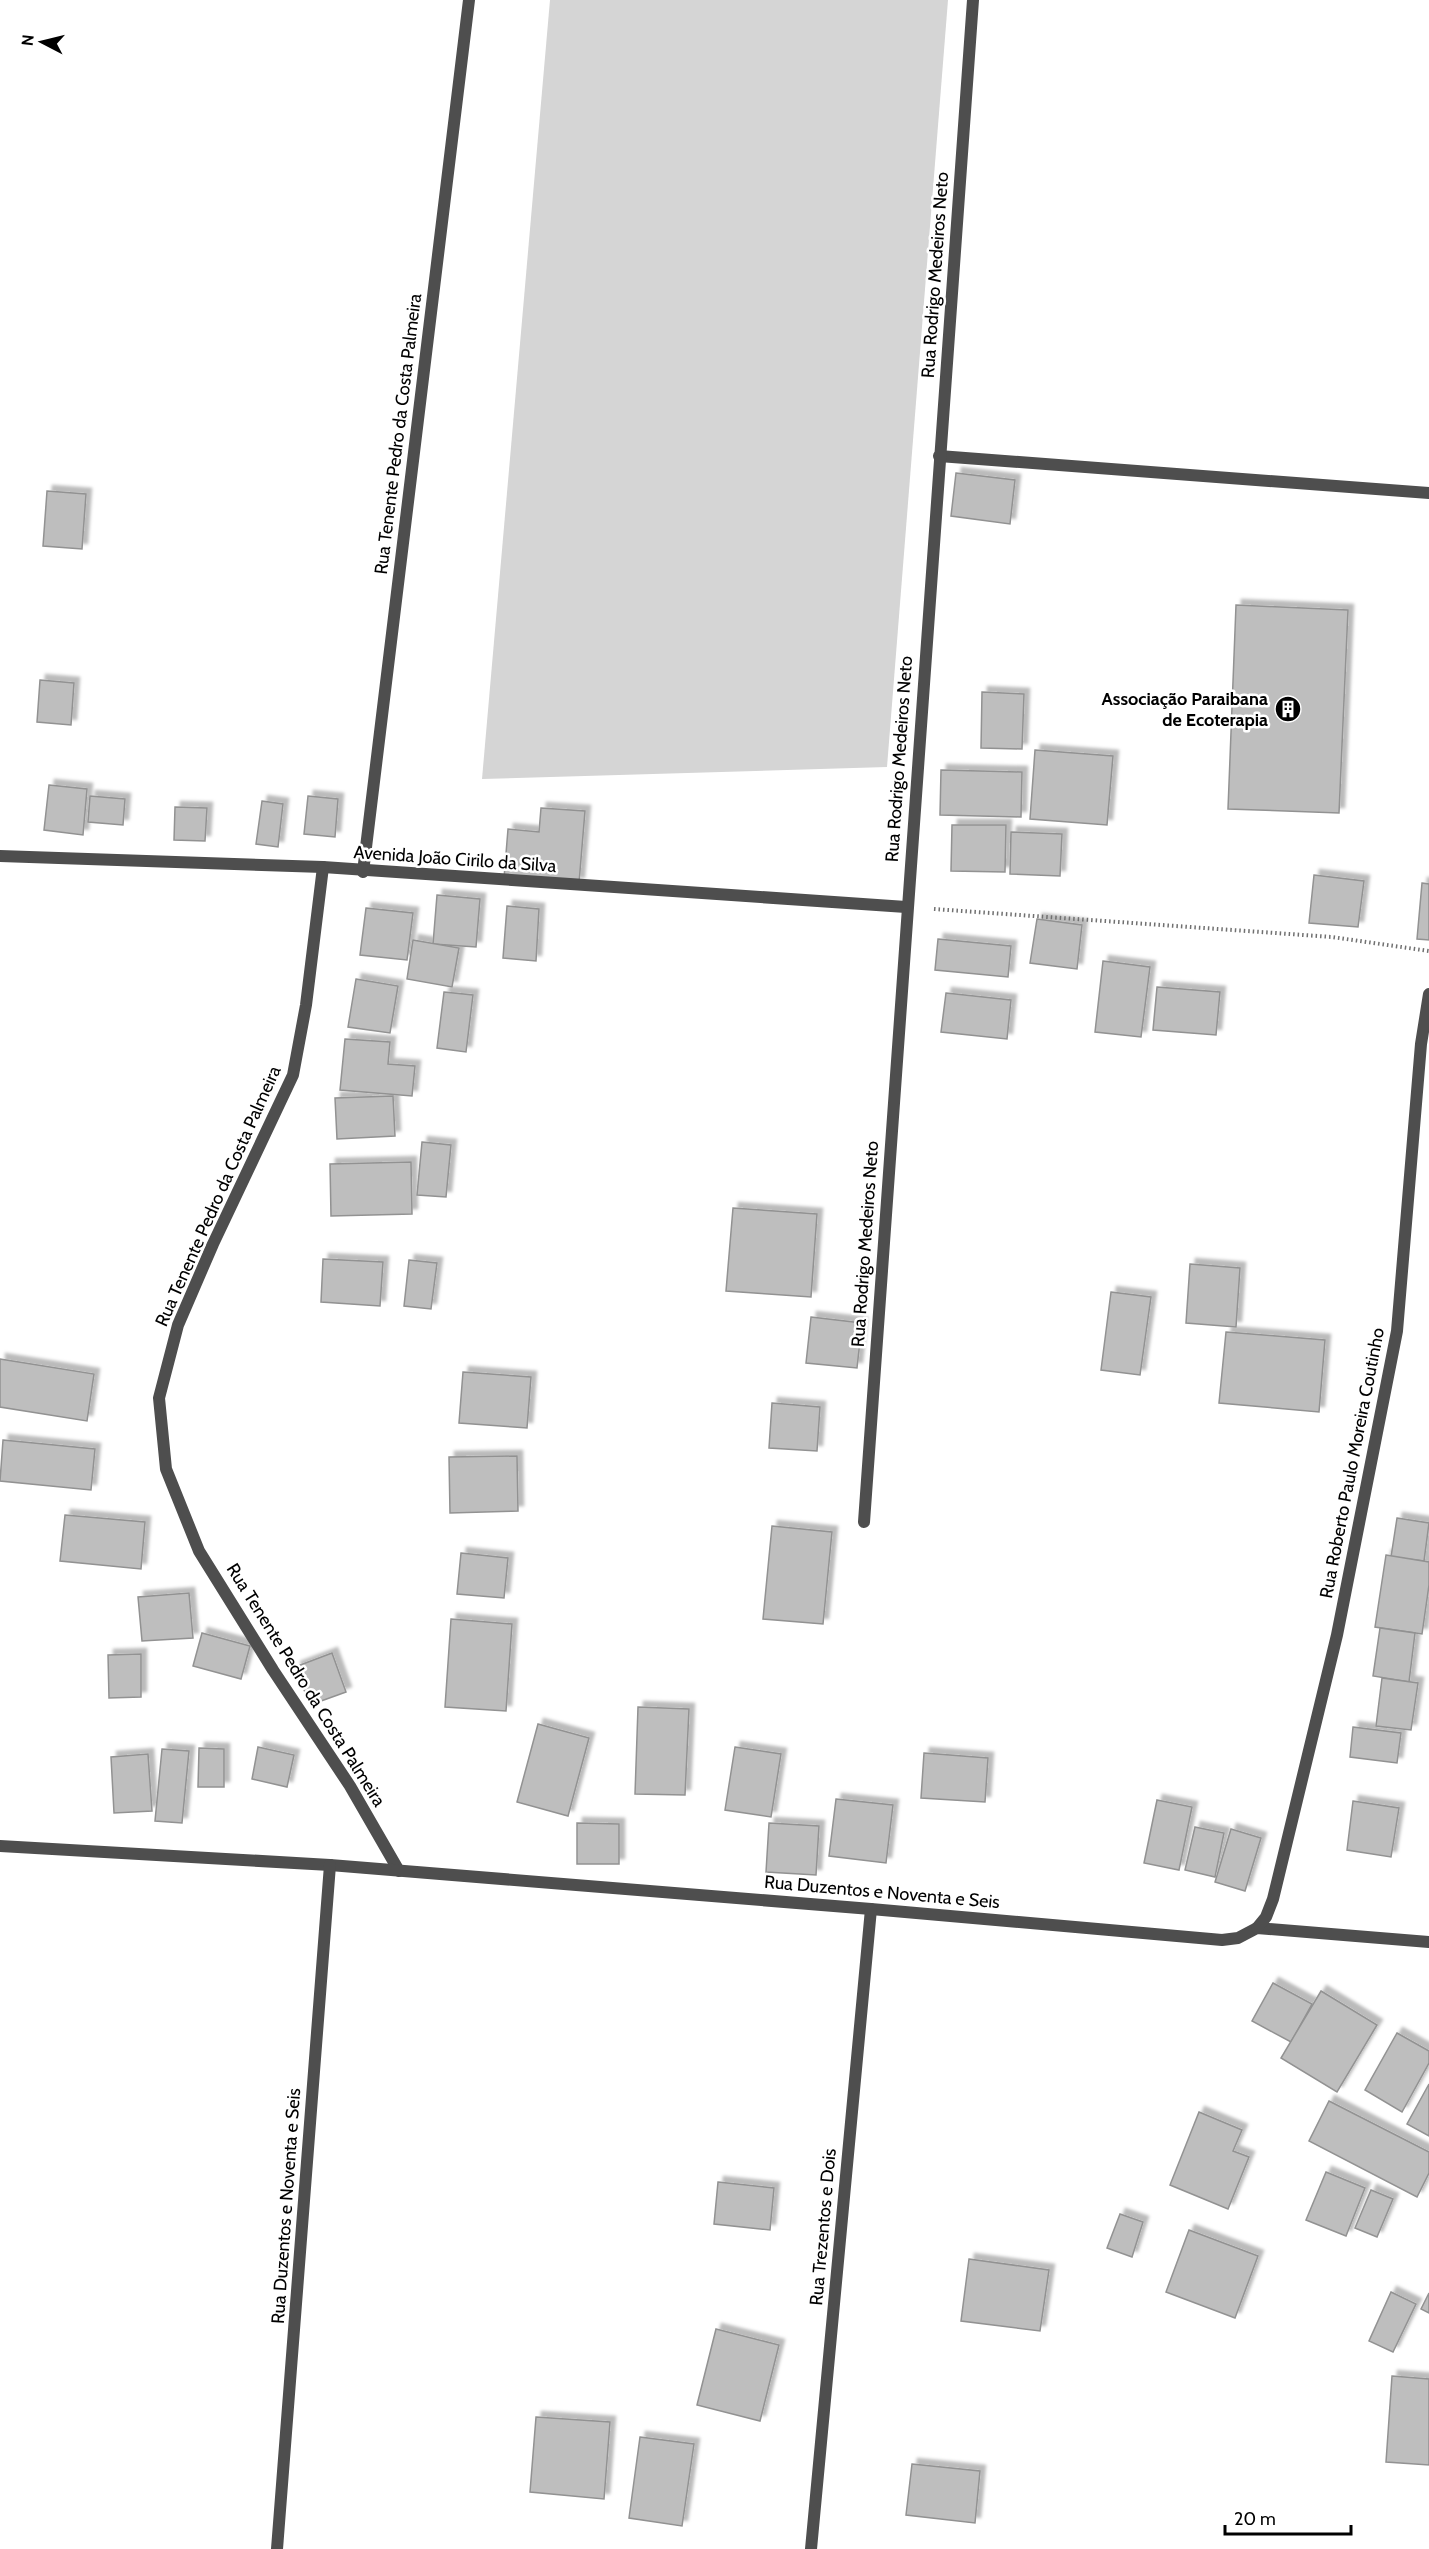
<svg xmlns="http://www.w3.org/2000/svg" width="1429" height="2549" viewBox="0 0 1429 2549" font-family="Cabin,sans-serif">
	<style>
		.green { fill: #d5d5d5 }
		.building { fill: #bebebe; stroke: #929292; stroke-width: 1.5; filter: url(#shadow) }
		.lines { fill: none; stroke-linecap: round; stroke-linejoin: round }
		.path { stroke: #707070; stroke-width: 4; stroke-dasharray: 1.5 3; stroke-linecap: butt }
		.street { stroke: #4e4e4e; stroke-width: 12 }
		.labels { text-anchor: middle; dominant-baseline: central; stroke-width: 5; stroke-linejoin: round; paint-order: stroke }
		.street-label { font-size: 18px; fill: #000; stroke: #fff }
		.poi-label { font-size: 18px; font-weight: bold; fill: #000; stroke: #fff; text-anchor: end }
	</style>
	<defs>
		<filter id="shadow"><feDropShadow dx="5.5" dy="-5.5" stdDeviation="1.5" flood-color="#0004"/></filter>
	</defs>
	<rect width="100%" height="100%" fill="#fff"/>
	<polygon class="green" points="550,0 948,0 887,767 482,779"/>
	<g class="building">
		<polygon points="956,473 1015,480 1010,524 951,516"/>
		<polygon points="47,491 86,494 82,549 43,546"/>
		<polygon points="1236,605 1348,610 1339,813 1228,809"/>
		<polygon points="40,680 74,683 71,725 37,722"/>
		<polygon points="982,692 1024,694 1022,749 981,748"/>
		<polygon points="1035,750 1113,756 1107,825 1030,819"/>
		<polygon points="941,770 1022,772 1021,817 940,815"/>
		<polygon points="49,785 87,789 83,835 44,830"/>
		<polygon points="90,796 125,799 123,825 88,822"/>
		<polygon points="308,796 338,799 335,837 304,834"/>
		<polygon points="262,801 283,804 278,847 256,844"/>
		<polygon points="175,807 207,808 205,841 174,840"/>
		<polygon points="541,808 585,811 579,883 504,878 508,829 539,832"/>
		<polygon points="952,825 1006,825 1005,872 951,871"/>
		<polygon points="1011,832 1062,834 1060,876 1010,874"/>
		<polygon points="1314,875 1364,881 1358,927 1309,923"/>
		<polygon points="1422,883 1429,884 1429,940 1417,939"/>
		<polygon points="437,895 480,899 476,947 433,944"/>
		<polygon points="507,906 539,909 536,961 503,958"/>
		<polygon points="366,908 413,913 407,960 360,955"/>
		<polygon points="1037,919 1082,925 1077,969 1030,963"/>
		<polygon points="938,939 1011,946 1008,977 935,970"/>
		<polygon points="413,940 459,948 452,987 407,979"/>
		<polygon points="1103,961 1150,967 1141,1037 1095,1032"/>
		<polygon points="356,979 398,986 390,1033 348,1027"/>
		<polygon points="1157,987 1220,992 1216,1035 1153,1030"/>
		<polygon points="444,992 473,995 466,1052 437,1048"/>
		<polygon points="946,993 1011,1000 1007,1039 941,1032"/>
		<polygon points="345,1039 390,1042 388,1064 415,1066 412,1096 340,1090"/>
		<polygon points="393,1096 395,1136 337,1139 335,1098"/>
		<polygon points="422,1142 451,1145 446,1197 417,1195"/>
		<polygon points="411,1162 412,1214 331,1216 330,1164"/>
		<polygon points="733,1208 817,1214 811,1297 726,1291"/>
		<polygon points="323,1259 383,1262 380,1306 321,1302"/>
		<polygon points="409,1260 437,1263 431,1309 404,1306"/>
		<polygon points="1190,1264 1240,1268 1236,1327 1186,1323"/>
		<polygon points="1111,1292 1151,1297 1140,1375 1101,1370"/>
		<polygon points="811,1317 862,1323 857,1368 806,1363"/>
		<polygon points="1226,1332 1325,1340 1319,1412 1219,1403"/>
		<polygon points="0,1359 94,1374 87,1421 0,1407"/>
		<polygon points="463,1372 531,1377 527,1428 459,1423"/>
		<polygon points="772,1403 820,1407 817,1451 769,1448"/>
		<polygon points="3,1440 95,1449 91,1490 0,1481"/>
		<polygon points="517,1456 518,1511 450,1513 449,1457"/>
		<polygon points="65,1515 145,1522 141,1569 60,1561"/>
		<polygon points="1397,1518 1429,1523 1424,1561 1391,1557"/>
		<polygon points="772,1526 832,1532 823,1624 763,1619"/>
		<polygon points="461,1553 508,1558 504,1598 457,1594"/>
		<polygon points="1386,1555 1429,1562 1429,1585 1422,1634 1375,1627"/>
		<polygon points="189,1593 193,1638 142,1641 138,1597"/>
		<polygon points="451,1619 512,1624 506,1711 445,1707"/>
		<polygon points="1380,1628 1415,1633 1409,1682 1373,1676"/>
		<polygon points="202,1633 250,1646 241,1679 193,1666"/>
		<polygon points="332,1653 346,1692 310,1705 295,1667"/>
		<polygon points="141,1654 141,1697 109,1698 108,1655"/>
		<polygon points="1382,1678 1418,1683 1411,1730 1376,1726"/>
		<polygon points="638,1707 689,1709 685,1795 635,1794"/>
		<polygon points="538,1724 589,1738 568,1816 517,1802"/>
		<polygon points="1353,1727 1401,1733 1397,1763 1350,1757"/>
		<polygon points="258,1747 294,1755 287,1787 252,1779"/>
		<polygon points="735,1747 781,1754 771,1817 725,1810"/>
		<polygon points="199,1748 224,1749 224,1787 198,1787"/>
		<polygon points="162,1749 189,1751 182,1823 155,1821"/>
		<polygon points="924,1753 988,1758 985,1802 921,1798"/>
		<polygon points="148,1754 152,1811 114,1813 111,1757"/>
		<polygon points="836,1799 893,1805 886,1863 829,1856"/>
		<polygon points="1157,1800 1192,1807 1179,1870 1144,1863"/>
		<polygon points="1353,1801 1399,1808 1391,1857 1347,1850"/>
		<polygon points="577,1823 619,1824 619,1864 577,1864"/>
		<polygon points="769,1823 819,1826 816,1875 766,1872"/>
		<polygon points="1195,1827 1224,1833 1215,1877 1185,1870"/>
		<polygon points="1231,1829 1261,1838 1245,1891 1215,1882"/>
		<polygon points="1273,1983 1312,2004 1291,2042 1252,2021"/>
		<polygon points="1321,1991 1377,2025 1337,2092 1281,2058"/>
		<polygon points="1397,2033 1429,2051 1429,2063 1402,2112 1365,2090"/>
		<polygon points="1429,2084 1429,2136 1407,2124"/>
		<polygon points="1329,2101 1429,2152 1429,2173 1417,2197 1309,2141"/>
		<polygon points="1199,2112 1242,2130 1233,2151 1249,2157 1228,2209 1170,2185"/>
		<polygon points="1326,2172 1365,2188 1346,2236 1306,2220"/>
		<polygon points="718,2182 774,2188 770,2230 714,2224"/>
		<polygon points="1371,2190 1393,2199 1377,2237 1355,2228"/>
		<polygon points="1120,2214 1143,2222 1132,2257 1107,2248"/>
		<polygon points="1189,2230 1258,2256 1235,2318 1166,2292"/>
		<polygon points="969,2259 1049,2270 1040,2331 961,2321"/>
		<polygon points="1391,2292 1416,2304 1393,2352 1369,2341"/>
		<polygon points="1429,2293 1429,2313 1421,2309"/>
		<polygon points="716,2329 779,2345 760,2421 697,2405"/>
		<polygon points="1392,2376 1429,2379 1429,2465 1386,2462"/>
		<polygon points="536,2417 610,2422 604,2499 530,2492"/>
		<polygon points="640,2437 694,2444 682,2526 629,2518"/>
		<polygon points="912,2464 980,2471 975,2523 906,2515"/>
	</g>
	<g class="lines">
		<polyline class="path" points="934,909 1332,937 1429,951"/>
		<g class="street">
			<polyline points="939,456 1429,493"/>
			<polyline points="0,856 323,867 906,907"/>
			<polyline points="323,867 306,1005 293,1075 213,1244 178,1325 159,1398 166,1469 199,1551 273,1670 350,1786 399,1871"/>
			<polyline points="363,872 469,0"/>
			<polyline points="864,1522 973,0"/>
			<polyline points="0,1846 330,1865 871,1909 1222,1940 1238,1938 1257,1928 1429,1942"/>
			<polyline points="1257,1928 1266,1917 1273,1899 1337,1635 1397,1331 1421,1044 1429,994"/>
			<polyline points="277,2549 330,1865"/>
			<polyline points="811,2549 871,1909"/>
		</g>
	</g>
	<defs>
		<symbol id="building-disc" viewBox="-11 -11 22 22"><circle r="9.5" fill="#000" stroke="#fff"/><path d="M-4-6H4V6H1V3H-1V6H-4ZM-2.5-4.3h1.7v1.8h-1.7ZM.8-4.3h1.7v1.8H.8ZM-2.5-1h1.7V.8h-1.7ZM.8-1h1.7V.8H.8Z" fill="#fff"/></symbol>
	</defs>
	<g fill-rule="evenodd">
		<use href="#building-disc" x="1273" y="694" width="30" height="30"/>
	</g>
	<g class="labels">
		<g class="street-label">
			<text transform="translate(935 275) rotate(-86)">Rua Rodrigo Medeiros Neto</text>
			<text transform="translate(398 434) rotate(-83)">Rua Tenente Pedro da Costa Palmeira</text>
			<text transform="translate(899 759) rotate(-86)">Rua Rodrigo Medeiros Neto</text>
			<text transform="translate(455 859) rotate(4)">Avenida João Cirilo da Silva</text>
			<text transform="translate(218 1196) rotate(-66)">Rua Tenente Pedro da Costa Palmeira</text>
			<text transform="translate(865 1244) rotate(-86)">Rua Rodrigo Medeiros Neto</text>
			<text transform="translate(1352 1463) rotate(-79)">Rua Roberto Paulo Moreira Coutinho</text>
			<text transform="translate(306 1685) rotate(58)">Rua Tenente Pedro da Costa Palmeira</text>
			<text transform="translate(882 1892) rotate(5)">Rua Duzentos e Noventa e Seis</text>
			<text transform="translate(286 2206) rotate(-86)">Rua Duzentos e Noventa e Seis</text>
			<text transform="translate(823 2227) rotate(-85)">Rua Trezentos e Dois</text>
		</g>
		<g class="poi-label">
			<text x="1268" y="699">Associação Paraibana<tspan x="1268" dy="21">de Ecoterapia</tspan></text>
		</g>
	</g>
	<g transform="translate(42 42) rotate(277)" stroke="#ffffff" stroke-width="4.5" paint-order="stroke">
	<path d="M0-4.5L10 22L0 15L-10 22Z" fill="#000000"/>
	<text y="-9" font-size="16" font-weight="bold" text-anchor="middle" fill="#000000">N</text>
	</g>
	<path d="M1225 2525v9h126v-9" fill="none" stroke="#000000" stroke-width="3"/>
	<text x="1234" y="2525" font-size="18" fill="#000000" stroke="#ffffff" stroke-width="4.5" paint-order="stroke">20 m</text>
</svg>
